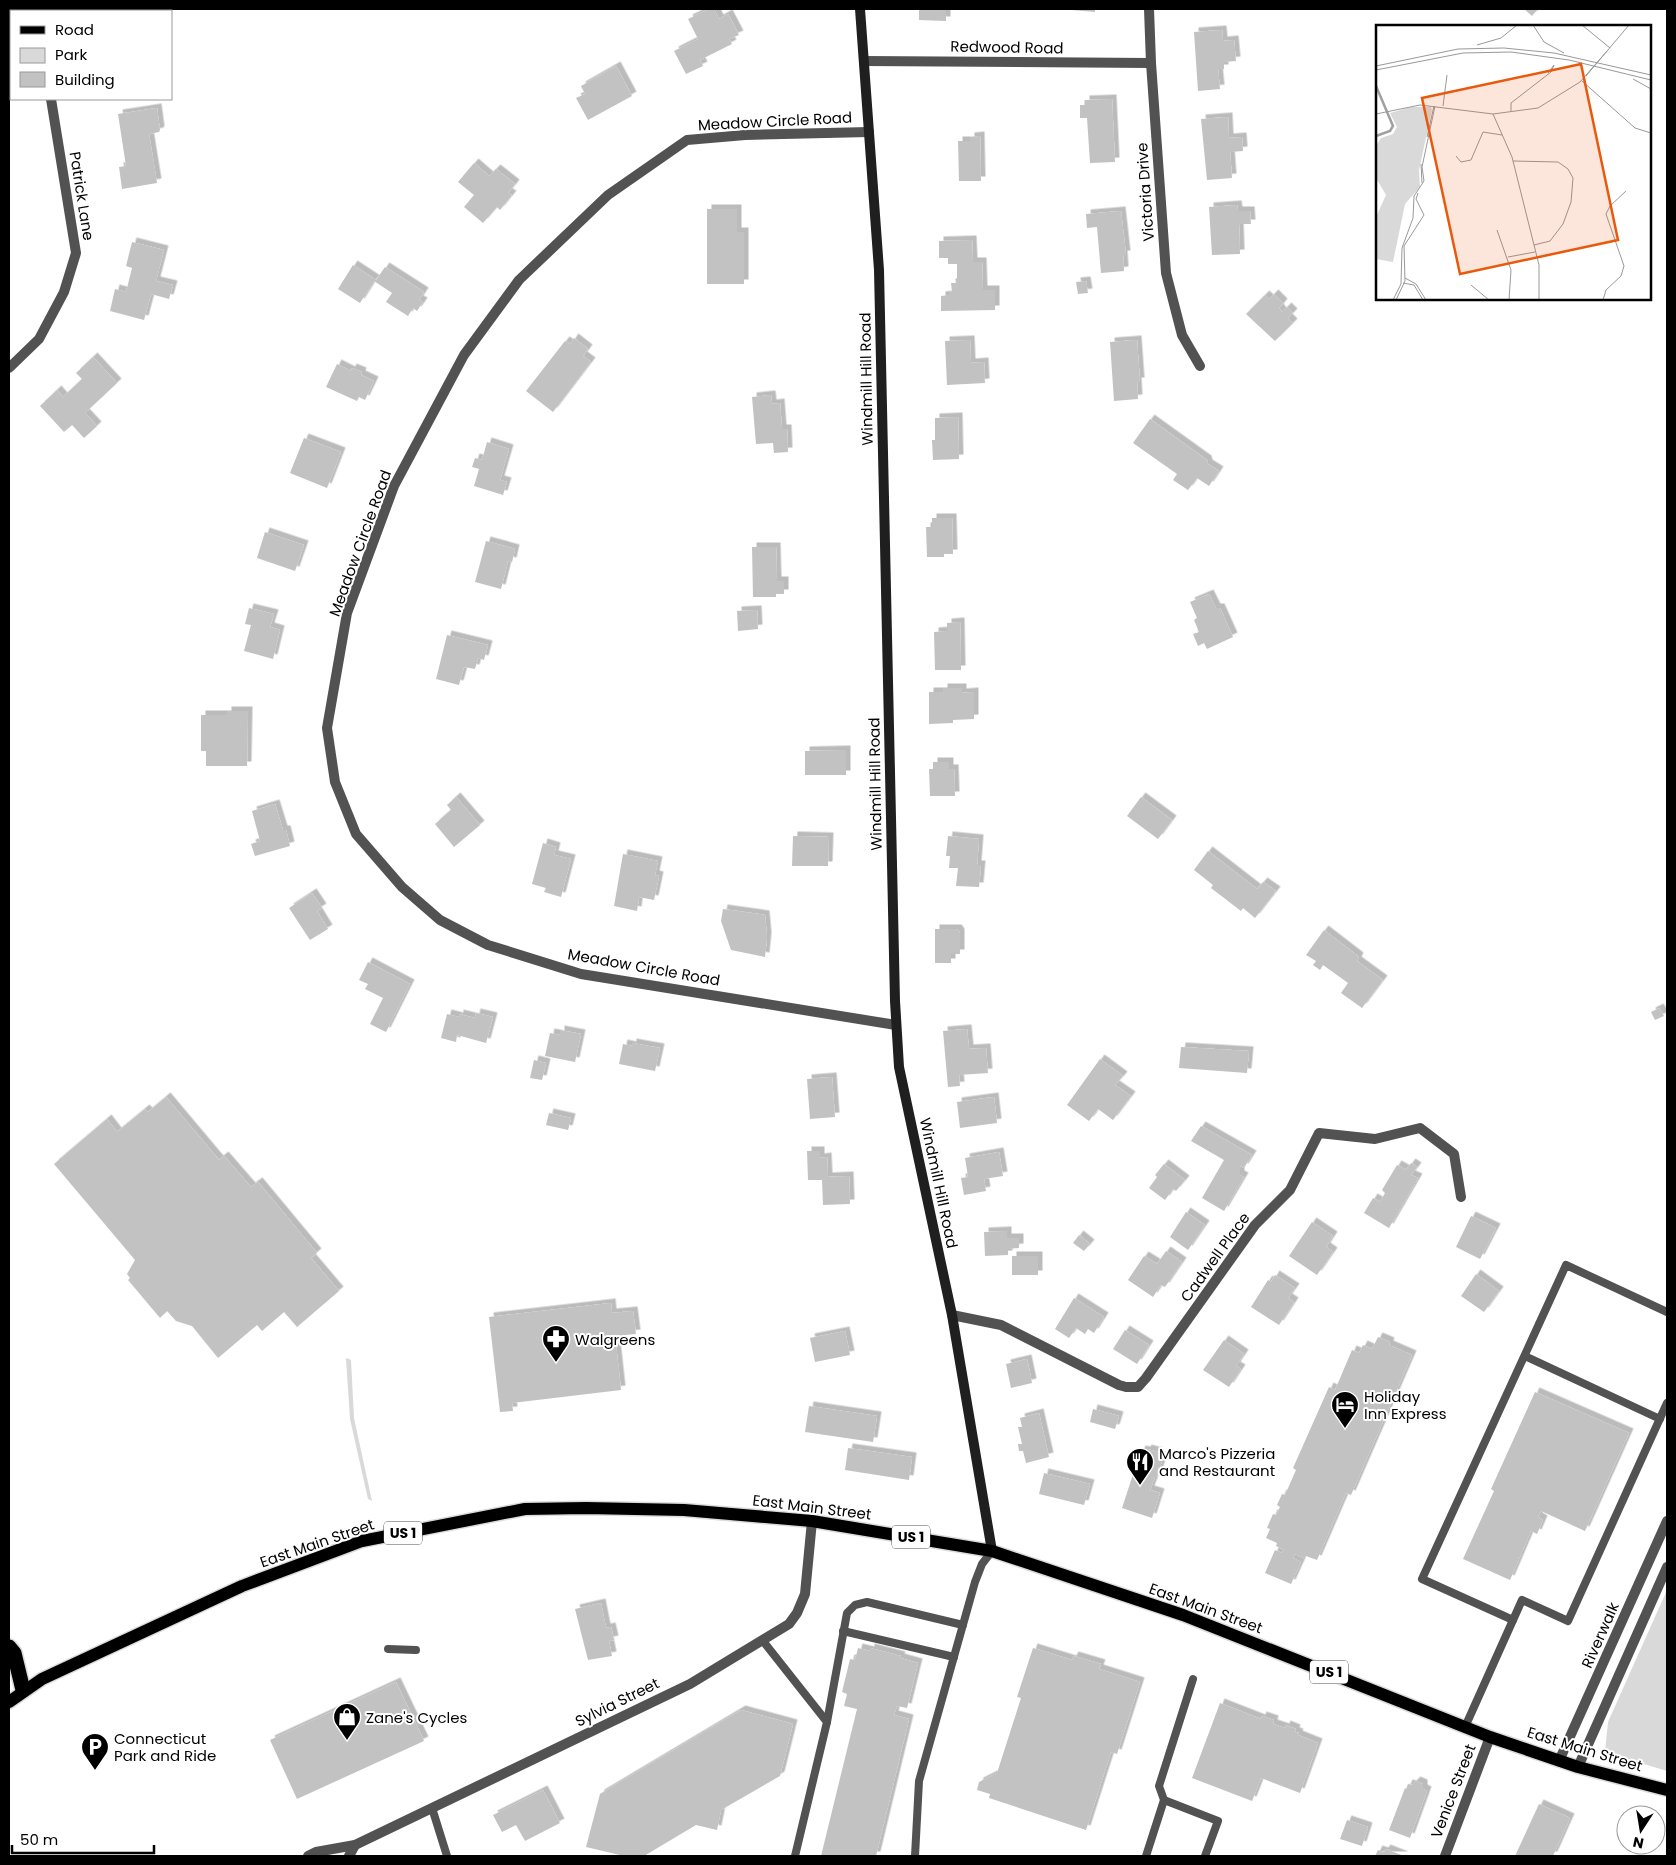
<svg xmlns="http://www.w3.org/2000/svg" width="1676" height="1865" viewBox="0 0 1676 1865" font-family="Poppins,sans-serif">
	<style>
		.green { fill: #d9d9d9 }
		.building { fill: #c2c2c2; filter: url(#shadow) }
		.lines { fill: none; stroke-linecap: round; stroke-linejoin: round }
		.primary-casing { stroke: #dbdbdb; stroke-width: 15 }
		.highway-casing { stroke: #dbdbdb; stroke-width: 18 }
		.lane { stroke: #525252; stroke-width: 8 }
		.street { stroke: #525252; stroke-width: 10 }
		.secondary { stroke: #1f1f1f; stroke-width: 10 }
		.primary { stroke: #000; stroke-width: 12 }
		.highway { stroke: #000; stroke-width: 15 }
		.labels { text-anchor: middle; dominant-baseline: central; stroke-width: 4; stroke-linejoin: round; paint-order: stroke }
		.shield { fill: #fff; stroke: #4c4c4c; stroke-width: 1 }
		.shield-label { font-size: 14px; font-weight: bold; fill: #000 }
		.street-label { font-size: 15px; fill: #000; stroke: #fff }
		.poi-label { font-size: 15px; fill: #000; stroke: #fff; text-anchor: start }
		.inset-river { fill: none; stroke: #a0a0a0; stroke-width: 2.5 }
		.inset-road { fill: none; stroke: #999; stroke-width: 1 }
		.view { fill: #e8590c; fill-opacity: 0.15; stroke: #e8590c; stroke-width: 2.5 }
		.inset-edge { fill: none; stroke: #000; stroke-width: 2.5 }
	</style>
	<defs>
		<filter id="shadow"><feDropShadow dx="4.5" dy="-4.5" stdDeviation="0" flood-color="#0004"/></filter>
	</defs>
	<rect width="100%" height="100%" fill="#fff"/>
	<g class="green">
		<polygon points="347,1358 351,1360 354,1418 372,1501 368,1499 350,1419 346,1359"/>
		<polygon points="1667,1590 1667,1771 1605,1752 1608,1722"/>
	</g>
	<g class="building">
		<rect x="100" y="9" width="22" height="2"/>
		<polygon points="709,9 714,9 719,19 728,14 739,35 729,39 732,44 700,60 703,66 686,74 674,51 698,39 688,19"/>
		<polygon points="919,9 946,9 946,21 919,20"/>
		<polygon points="1071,9 1095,9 1095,12 1071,10"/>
		<polygon points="1524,9 1538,9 1532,16"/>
		<polygon points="1222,30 1223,41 1234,40 1236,61 1224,62 1224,69 1218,69 1220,89 1198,91 1194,32"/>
		<polygon points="616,66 632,96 588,120 576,98 585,94 581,86"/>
		<polygon points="1112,99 1115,162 1090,163 1087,118 1080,118 1080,105 1085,105 1085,100"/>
		<polygon points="157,108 160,130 159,132 149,134 157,183 122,189 119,167 126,166 118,114"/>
		<polygon points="1228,117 1229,138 1242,137 1243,151 1230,152 1232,178 1207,180 1201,119"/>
		<polygon points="980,136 981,181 959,181 958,141 970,141 970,137"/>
		<polygon points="474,163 489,176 496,169 515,184 508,193 512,195 500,210 497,207 483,223 464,207 474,195 458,182"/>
		<polygon points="1237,205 1238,211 1250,211 1251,224 1239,224 1240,254 1212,255 1209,207"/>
		<polygon points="707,209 737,209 737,232 744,232 744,284 707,284"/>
		<polygon points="1121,211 1126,255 1123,255 1124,271 1101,273 1097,227 1087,228 1086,214"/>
		<polygon points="972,240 973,262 982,262 983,290 995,290 995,310 941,311 941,296 949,295 949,292 952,292 951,283 957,283 957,264 948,264 948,258 939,258 939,241"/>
		<polygon points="132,242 164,250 156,281 173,285 169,299 151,294 144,320 110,311 115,289 126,292 132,268 126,266"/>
		<polygon points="353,265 376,280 385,267 424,292 419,300 423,302 417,311 413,308 408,316 386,302 392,293 374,281 360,303 338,289"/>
		<polygon points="1086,281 1088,293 1078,294 1076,282"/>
		<polygon points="1274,294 1283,303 1279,308 1282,312 1287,307 1293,313 1288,318 1293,323 1275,341 1246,314 1265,295 1269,299"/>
		<polygon points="574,338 588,349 583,356 591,362 553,412 526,391 565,341 570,344"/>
		<polygon points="970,340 971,363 984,362 985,383 947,385 945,341"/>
		<polygon points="1137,340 1140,382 1137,382 1138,399 1114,401 1110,342"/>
		<polygon points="93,357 117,383 85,413 97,426 84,438 72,425 64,432 40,406 57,390 63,397 82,379 76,373"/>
		<polygon points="337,364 351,371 352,368 362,372 361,375 374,381 365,400 359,397 357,401 326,387"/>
		<polygon points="771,395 772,404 780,403 782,429 787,429 788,452 774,453 773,443 756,444 752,397"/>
		<polygon points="958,417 959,459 933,460 932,440 935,440 935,418"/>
		<polygon points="1150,419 1207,460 1208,464 1219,471 1209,486 1197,478 1188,490 1173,480 1177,474 1133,443"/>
		<polygon points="304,438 341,452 327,488 290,473"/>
		<polygon points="487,442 509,449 500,480 507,482 503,495 474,486 479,469 472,467 475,458 482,460"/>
		<polygon points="932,518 952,518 953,554 944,554 944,557 927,557 926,527 932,527"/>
		<polygon points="265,532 304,545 295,571 257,558"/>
		<polygon points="486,541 515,549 512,562 508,561 501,589 475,582"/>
		<polygon points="752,547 776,547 777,581 784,581 784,594 776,594 776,597 753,597"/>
		<polygon points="1209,594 1216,608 1220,608 1233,637 1207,649 1204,643 1198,646 1193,634 1199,632 1194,620 1197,618 1190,602"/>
		<polygon points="249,608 274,614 270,627 280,630 273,659 244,651 251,625 245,624"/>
		<polygon points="757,610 758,629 738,631 737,611"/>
		<polygon points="960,622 961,670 935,670 934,632 947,631 947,623"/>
		<polygon points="447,635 488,645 484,660 478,658 475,669 464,667 459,685 436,679"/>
		<polygon points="943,688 962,688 962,693 974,692 974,719 953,720 953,723 929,724 929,692 943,692"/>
		<polygon points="227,711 248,711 247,766 206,766 206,751 201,751 201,715 227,715"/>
		<polygon points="846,750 846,775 805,775 805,751"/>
		<polygon points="933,762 949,762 949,769 954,769 955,796 930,796 929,769 933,769"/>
		<polygon points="456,797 480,825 454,847 435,824 451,810 447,805"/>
		<polygon points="1141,797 1172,820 1158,839 1127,816"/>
		<polygon points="275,804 283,830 286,830 290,846 255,856 251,844 260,841 252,811"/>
		<polygon points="793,836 829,837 828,866 792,866"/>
		<polygon points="948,836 979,839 977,865 981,865 979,887 956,886 958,868 949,868 950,856 946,856"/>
		<polygon points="543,843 556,847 554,855 571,859 561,897 544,892 546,888 532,884"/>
		<polygon points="1208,851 1257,889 1263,882 1276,891 1255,918 1243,908 1241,911 1211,888 1213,885 1194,870"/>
		<polygon points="623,854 658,861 655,875 659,876 654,900 639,897 637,911 614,906"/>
		<polygon points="312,893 322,908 317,911 328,929 310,940 289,908"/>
		<polygon points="723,909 765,915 767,937 765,957 731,950 721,921"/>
		<polygon points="935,929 957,929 960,933 960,954 951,954 951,963 935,963"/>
		<polygon points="1324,930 1359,957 1357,961 1383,980 1362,1008 1341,993 1348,983 1323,965 1320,970 1313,965 1316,961 1306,955"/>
		<polygon points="368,962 410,984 386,1032 370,1024 383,998 365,989 368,984 359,980"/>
		<polygon points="1659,1008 1664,1016 1655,1020 1651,1012"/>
		<polygon points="476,1013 493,1017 486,1043 457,1035 456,1042 441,1038 447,1014 459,1017 459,1014 475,1018"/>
		<polygon points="967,1029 969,1049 986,1048 988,1073 959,1075 960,1086 948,1087 943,1031"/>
		<polygon points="560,1030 581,1034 575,1062 545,1056 550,1033 560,1035"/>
		<polygon points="632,1043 660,1048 655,1071 619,1064 623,1044 632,1046"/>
		<polygon points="1181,1047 1249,1051 1247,1073 1179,1068"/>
		<polygon points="1100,1059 1123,1076 1115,1085 1131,1096 1113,1120 1098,1109 1089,1121 1067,1105"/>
		<polygon points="534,1060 546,1063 542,1080 530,1078"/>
		<polygon points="832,1077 835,1117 810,1119 807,1079"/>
		<polygon points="166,1097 219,1160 224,1156 251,1187 258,1182 317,1253 311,1258 339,1291 297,1327 284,1312 262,1331 257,1325 218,1358 192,1326 176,1321 167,1311 160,1318 128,1280 130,1278 127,1274 135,1260 54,1164 107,1119 117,1132 145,1109 148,1112"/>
		<polygon points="994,1097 997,1123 960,1128 957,1102"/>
		<polygon points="549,1113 571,1118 568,1130 546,1125"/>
		<polygon points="1201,1126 1252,1155 1244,1168 1240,1166 1240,1175 1244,1177 1224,1211 1202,1198 1224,1160 1191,1141"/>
		<polygon points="807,1151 820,1151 820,1158 827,1157 828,1177 849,1176 850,1204 823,1205 822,1180 808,1180"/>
		<polygon points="999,1152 1003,1176 984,1179 986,1191 964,1195 961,1178 968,1177 965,1158"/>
		<polygon points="1411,1163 1417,1167 1411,1175 1418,1178 1389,1228 1364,1213 1373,1198 1380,1202 1385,1193 1382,1190 1397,1165 1406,1170"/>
		<polygon points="1164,1164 1185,1180 1176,1191 1173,1189 1165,1200 1149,1188 1157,1177 1155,1175"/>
		<polygon points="1186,1212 1205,1225 1188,1250 1170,1237"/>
		<polygon points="1471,1216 1496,1228 1480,1259 1456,1247"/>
		<polygon points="1312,1222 1333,1236 1326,1247 1333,1252 1317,1275 1289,1256"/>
		<polygon points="1007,1231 1007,1238 1019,1238 1019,1248 1008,1249 1008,1255 985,1256 984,1232"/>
		<polygon points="1079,1235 1090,1244 1084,1251 1073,1243"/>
		<polygon points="1166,1251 1182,1262 1165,1287 1161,1285 1153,1297 1128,1280 1144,1256 1157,1264"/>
		<rect x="1012" y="1256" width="26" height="19"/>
		<polygon points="1476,1274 1499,1291 1484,1312 1461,1296"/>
		<polygon points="1275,1275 1295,1288 1288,1298 1294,1302 1279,1325 1251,1307 1268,1280 1271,1282"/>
		<polygon points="1074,1298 1104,1317 1094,1333 1088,1329 1085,1334 1076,1328 1069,1338 1055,1329"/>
		<polygon points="611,1303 612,1313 633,1311 636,1334 615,1336 621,1390 512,1403 513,1411 500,1412 489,1317"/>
		<polygon points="1125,1330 1149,1345 1137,1364 1113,1349"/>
		<polygon points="845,1331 850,1355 815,1362 810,1338"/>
		<polygon points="1378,1337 1390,1342 1389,1345 1412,1355 1351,1495 1346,1493 1317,1560 1306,1556 1305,1559 1295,1554 1293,1558 1301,1562 1291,1584 1265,1573 1275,1550 1282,1553 1284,1550 1276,1546 1277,1543 1266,1538 1270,1529 1267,1528 1273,1514 1276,1515 1280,1507 1277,1505 1282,1494 1285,1495 1296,1470 1293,1468 1329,1387 1335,1390 1352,1350 1359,1353 1363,1345 1372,1349"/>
		<polygon points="1224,1340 1244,1354 1236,1366 1241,1369 1229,1387 1203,1370"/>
		<polygon points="1027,1359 1032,1383 1011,1388 1006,1364"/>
		<polygon points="1535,1392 1629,1433 1585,1531 1541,1511 1538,1517 1543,1520 1537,1534 1531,1531 1510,1580 1463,1559 1494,1491 1491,1489"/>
		<polygon points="809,1406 877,1416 873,1442 805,1432"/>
		<polygon points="1093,1409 1119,1416 1115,1429 1090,1422"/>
		<polygon points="1039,1413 1049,1457 1026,1463 1023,1451 1019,1451 1018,1444 1022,1444 1018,1427 1022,1427 1020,1418"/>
		<polygon points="848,1448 912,1457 909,1480 845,1470"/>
		<polygon points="1147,1449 1158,1452 1157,1455 1161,1456 1160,1460 1162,1461 1157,1477 1155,1477 1150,1490 1160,1493 1152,1518 1122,1508 1141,1450 1146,1451"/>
		<polygon points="1044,1473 1090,1484 1084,1505 1039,1494"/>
		<polygon points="601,1603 606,1628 611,1627 614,1640 609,1641 612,1656 588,1660 575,1609"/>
		<polygon points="858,1648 870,1651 870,1648 901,1656 900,1658 918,1663 907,1708 897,1706 894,1715 909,1719 876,1856 821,1856 857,1709 844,1706 847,1694 842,1692 850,1659 855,1660"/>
		<polygon points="1033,1648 1072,1660 1074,1656 1101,1664 1099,1669 1140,1682 1117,1754 1111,1752 1086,1830 989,1798 990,1794 977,1790 979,1782 997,1773 1021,1698 1017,1697"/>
		<polygon points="396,1682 424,1741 297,1799 270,1740"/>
		<polygon points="1220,1703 1261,1719 1262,1716 1274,1720 1273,1724 1285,1728 1286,1725 1296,1729 1295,1732 1299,1733 1298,1735 1318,1743 1300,1793 1261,1778 1252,1801 1192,1778"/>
		<polygon points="741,1710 793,1724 780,1776 721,1810 717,1830 696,1825 644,1856 624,1856 586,1847 600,1794"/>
		<polygon points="1416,1781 1423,1784 1423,1789 1427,1791 1410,1838 1389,1830 1405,1788 1406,1789 1408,1784 1412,1785"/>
		<polygon points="543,1790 560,1823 525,1841 516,1825 502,1832 493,1815"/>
		<polygon points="1539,1804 1570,1818 1553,1856 1515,1856"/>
		<polygon points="1347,1820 1368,1827 1362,1846 1340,1839"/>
		<polygon points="1386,1849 1404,1856 1375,1856 1378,1850 1384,1852"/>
	</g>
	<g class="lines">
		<defs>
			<polyline id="primary" points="9,1702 42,1679 242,1586 362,1541 525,1509 586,1508 684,1510 812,1521 992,1551 1183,1615 1490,1737 1578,1767 1667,1790"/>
			<polyline id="highway" points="9,1647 14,1653 23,1690"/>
		</defs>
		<use href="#primary" class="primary-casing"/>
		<use href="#highway" class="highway-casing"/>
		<g class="lane">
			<polyline points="1525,1356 1660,1419"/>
			<polyline points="1513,1620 1422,1579 1566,1265 1667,1312"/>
			<polyline points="843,1631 954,1657"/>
			<polyline points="763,1641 827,1722 795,1856"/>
			<polyline points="388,1649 416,1650"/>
			<polyline points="827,1722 847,1613 855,1605 867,1602 963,1625"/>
			<polyline points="1465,1727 1522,1600 1568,1621 1667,1403"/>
			<polyline points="1164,1800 1218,1821 1205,1856"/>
			<polyline points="432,1808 447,1856"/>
			<polyline points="915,1856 919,1781 975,1582 982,1564 992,1551"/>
			<polyline points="1146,1856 1164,1800 1159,1786 1193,1679"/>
		</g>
		<g class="street">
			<polyline points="36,9 36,11"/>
			<polyline points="1149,9 1151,63 1166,273 1182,335 1200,366"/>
			<polyline points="864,61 1151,63"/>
			<polyline points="869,132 745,135 687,140 608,195 519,280 464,355 394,486 347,613 327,728 335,782 356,834 402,887 440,920 488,945 581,974 896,1025"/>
			<polyline points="9,368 39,339 64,292 76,253 51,99"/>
			<polyline points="952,1315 1001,1325 1119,1385 1126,1387 1138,1387 1146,1378 1255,1225 1290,1190 1319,1133 1375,1139 1420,1128 1454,1154 1461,1197"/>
			<polyline points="1559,1761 1667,1521"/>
			<polyline points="1578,1767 1667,1567"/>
			<polyline points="308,1856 316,1852 355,1845 690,1684 789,1624 797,1613 805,1594 812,1521"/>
			<polyline points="349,1856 355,1845"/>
			<polyline points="1445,1856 1490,1737"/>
		</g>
		<polyline class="secondary" points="860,9 879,270 895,1001 899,1067 952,1315 992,1551"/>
		<use href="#primary" class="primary"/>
		<use href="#highway" class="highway"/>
	</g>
	<defs>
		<symbol id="pharmacy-pin" viewBox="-11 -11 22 30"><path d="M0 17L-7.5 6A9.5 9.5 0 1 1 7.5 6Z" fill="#000" stroke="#fff"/><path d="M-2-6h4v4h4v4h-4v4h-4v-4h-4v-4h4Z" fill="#fff"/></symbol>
		<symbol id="hotel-pin" viewBox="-11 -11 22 30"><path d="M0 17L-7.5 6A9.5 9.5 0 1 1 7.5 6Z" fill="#000" stroke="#fff"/><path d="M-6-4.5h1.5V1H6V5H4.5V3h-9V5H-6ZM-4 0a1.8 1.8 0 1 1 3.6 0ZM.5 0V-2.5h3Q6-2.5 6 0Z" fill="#fff"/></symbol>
		<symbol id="restaurant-pin" viewBox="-11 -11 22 30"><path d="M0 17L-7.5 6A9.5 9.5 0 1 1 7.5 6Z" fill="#000" stroke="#fff"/><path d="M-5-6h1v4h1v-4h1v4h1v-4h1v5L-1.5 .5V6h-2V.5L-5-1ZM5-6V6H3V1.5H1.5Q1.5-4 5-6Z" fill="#fff"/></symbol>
		<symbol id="shop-pin" viewBox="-11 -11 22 30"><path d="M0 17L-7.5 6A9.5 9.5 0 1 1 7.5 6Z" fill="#000" stroke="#fff"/><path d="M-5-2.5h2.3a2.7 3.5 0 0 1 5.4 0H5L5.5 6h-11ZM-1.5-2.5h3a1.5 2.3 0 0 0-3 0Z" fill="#fff"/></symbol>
		<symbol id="parking-pin" viewBox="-11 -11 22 30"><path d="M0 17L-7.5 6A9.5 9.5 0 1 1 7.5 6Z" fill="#000" stroke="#fff"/><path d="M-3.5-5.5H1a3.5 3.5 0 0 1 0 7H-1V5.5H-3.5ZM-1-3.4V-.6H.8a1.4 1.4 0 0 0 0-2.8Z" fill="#fff"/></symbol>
	</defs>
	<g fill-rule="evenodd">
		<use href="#pharmacy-pin" x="540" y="1323" width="32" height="43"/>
		<use href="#hotel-pin" x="1329" y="1389" width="32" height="43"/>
		<use href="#restaurant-pin" x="1124" y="1446" width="32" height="43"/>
		<use href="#shop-pin" x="331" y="1701" width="32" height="43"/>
		<use href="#parking-pin" x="79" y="1731" width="32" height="43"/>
	</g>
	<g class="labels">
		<g class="shield">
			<rect x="384" y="1521.5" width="38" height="23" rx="4"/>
			<rect x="892" y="1525.5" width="38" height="23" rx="4"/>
			<rect x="1310" y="1660.5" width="38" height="23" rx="4"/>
		</g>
		<g class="shield-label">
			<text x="403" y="1533">US 1</text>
			<text x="911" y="1537">US 1</text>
			<text x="1329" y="1672">US 1</text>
		</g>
		<g class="street-label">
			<text transform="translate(1007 47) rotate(1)">Redwood Road</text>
			<text transform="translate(775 121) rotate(-3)">Meadow Circle Road</text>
			<text transform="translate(1145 192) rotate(-94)">Victoria Drive</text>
			<text transform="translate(82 196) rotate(81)">Patrick Lane</text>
			<text transform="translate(866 379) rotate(-91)">Windmill Hill Road</text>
			<text transform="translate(360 543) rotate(-70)">Meadow Circle Road</text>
			<text transform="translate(875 784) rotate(-91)">Windmill Hill Road</text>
			<text transform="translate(644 967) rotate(10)">Meadow Circle Road</text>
			<text transform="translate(939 1183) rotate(78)">Windmill Hill Road</text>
			<text transform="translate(1215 1257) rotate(-54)">Cadwell Place</text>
			<text transform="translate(812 1507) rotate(7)">East Main Street</text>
			<text transform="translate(317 1543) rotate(-19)">East Main Street</text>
			<text transform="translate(1206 1608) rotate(20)">East Main Street</text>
			<text transform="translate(1600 1635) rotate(-66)">Riverwalk</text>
			<text transform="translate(617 1702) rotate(-26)">Sylvia Street</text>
			<text transform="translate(1585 1749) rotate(17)">East Main Street</text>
			<text transform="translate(1453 1791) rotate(-69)">Venice Street</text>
		</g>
		<g class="poi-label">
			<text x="575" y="1339">Walgreens</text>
			<text x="1364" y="1396">Holiday<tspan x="1364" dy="17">Inn Express</tspan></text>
			<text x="1159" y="1453">Marco's Pizzeria<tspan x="1159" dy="17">and Restaurant</tspan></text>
			<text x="366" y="1717">Zane's Cycles</text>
			<text x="114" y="1738">Connecticut<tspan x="114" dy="17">Park and Ride</tspan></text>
		</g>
	</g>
	<g transform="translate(1376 25)">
		<rect width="275" height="275" fill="#fff"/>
		<path d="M35 82H55L56 85 43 145 44 162 29 179 17 237 0 234V192L10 170 0 153V121L5 113 17 109 21 102 14 88Z" fill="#d9d9d9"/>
		<path class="inset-river" d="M0 61 17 101 14 106 0 111"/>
		<path class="inset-road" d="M157 0 168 17 188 28M206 0 234 23M101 20 125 13 141 0M0 41 82 24 128 23 178 28 275 50M0 45 87 28 135 27 193 35 275 55M210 51 253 0M257 54 275 64M206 56 259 103 275 108M67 81 71 50M135 86V78L175 47 178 40 172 48M0 89 44 80 117 89 162 83 204 57 231 26M117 89 136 132 163 240V275M51 112 58 81M80 131 85 137 95 135 107 107 126 110M137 136 182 137 192 144 197 153 195 177 187 199 174 216 158 220M45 139 46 158M121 205 135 245 133 275M132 232 159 227M29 253 40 259 50 275M27 258 38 260 47 275M95 260 113 275M17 275 25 259 26 223 37 193 38 171 48 156 46 142 59 81M20 275 29 256 28 221 48 190 40 174 42 168M227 275 230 265 245 251 248 241 230 189 234 181 250 166"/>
		<path class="view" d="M205 39 242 215 84 249 46 73Z"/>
		<rect width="275" height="275" class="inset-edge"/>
	</g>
	<rect width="1676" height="1865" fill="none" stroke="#000000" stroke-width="20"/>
	<rect x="10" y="10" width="162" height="90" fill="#ffffff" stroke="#999999"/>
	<rect x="20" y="26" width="25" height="8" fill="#000000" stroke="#999999"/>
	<text x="55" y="35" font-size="15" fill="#000000">Road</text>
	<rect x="20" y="48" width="25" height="15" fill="#d9d9d9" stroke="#999999"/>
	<text x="55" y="60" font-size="15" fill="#000000">Park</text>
	<rect x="20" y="72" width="25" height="15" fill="#c2c2c2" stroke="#999999"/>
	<text x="55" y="85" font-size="15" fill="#000000">Building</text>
	<g transform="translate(1641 1830) rotate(192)"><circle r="24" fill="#ffffff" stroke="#999999"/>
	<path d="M0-4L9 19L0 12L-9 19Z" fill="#000000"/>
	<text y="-8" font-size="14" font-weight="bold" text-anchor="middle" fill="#000000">N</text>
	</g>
	<path d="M12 1845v8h142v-8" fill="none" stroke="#000000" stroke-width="2.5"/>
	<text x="20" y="1845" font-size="15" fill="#000000" stroke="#ffffff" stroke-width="4" paint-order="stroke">50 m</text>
</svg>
